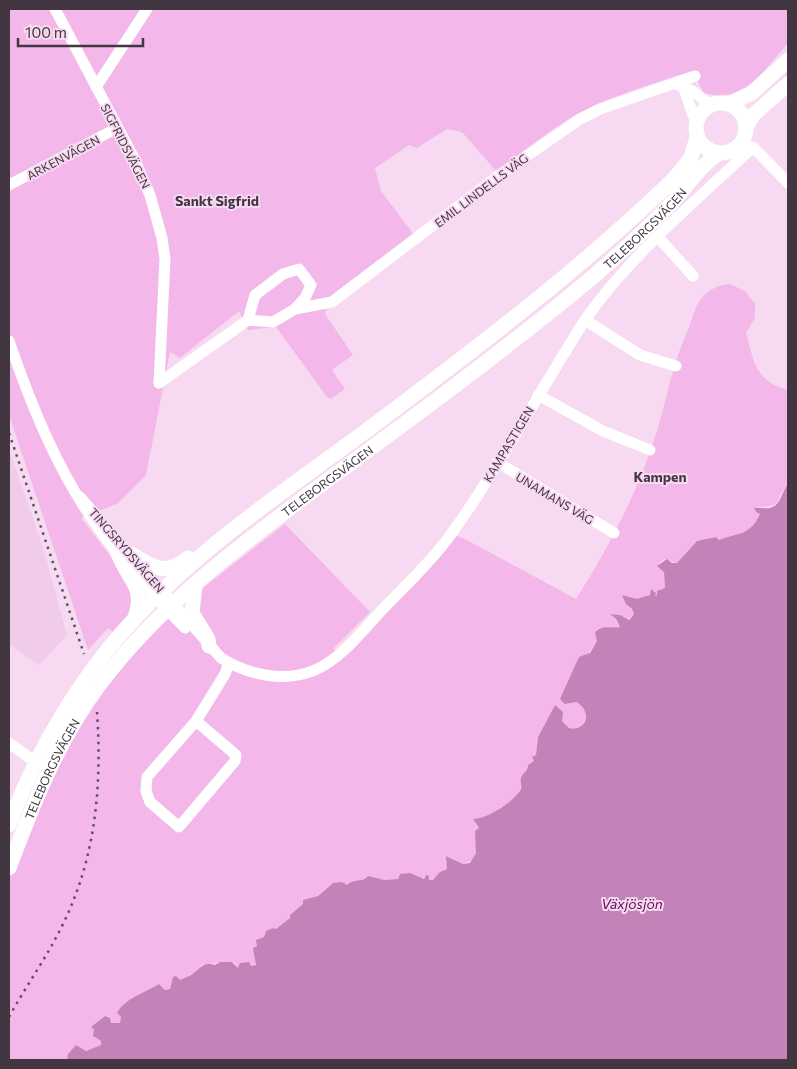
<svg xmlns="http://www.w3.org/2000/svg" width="797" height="1069" viewBox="0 0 797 1069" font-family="Commissioner,sans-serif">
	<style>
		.built { fill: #f0ccea }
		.green { fill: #f3b7e9 }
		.water { fill: #c382b8 }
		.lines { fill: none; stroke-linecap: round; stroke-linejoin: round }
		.minor { stroke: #fff; stroke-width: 11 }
		.major { stroke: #fff; stroke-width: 15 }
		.rail { stroke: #5f505d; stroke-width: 2.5; stroke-dasharray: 2.5 5; stroke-linecap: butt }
		.labels { text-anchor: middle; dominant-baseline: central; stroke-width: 4; stroke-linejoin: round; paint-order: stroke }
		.street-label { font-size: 12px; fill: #423640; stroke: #f7daf2 }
		.neighbourhood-label { font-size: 14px; font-weight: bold; fill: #423640; stroke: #f7daf2 }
		.water-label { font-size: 14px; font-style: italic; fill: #5c0d55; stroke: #f7daf2 }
	</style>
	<rect width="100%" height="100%" fill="#f7daf2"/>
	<polygon class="built" points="9,449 43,548 67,635 39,665 9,644"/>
	<g class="green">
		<path d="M9 9H788V43C764 70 745 104 704 93L692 71C660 81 628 91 598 104 561 120 529 147 497 172L462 132 447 129 417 148 409 145 375 168 381 191 415 236 331 300 325 314 353 355 332 370 345 389 331 399 327 397 276 327 248 330 239 311 180 358 170 352 146 475 117 504 81 518 131 583 137 609 116 634 108 628 88 650 9 415Z"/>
		<path d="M730 284 745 291 755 304V318L746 333C754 362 755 381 788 390V484C771 503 787 506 755 507L756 512 760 513C754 531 736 537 719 540L716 537 697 541 677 563 664 559 659 563 664 572 665 588 659 590 657 595 655 596 656 593 651 589 650 595 637 600 623 595C626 601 633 610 634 614L627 620 620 615 611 614 620 627 613 630 610 627 599 628 595 634 597 641 570 679 560 699C572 702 583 701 587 715 584 724 580 731 569 728L562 721 555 705 538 737 536 755 533 756 534 761 528 766V770C521 780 522 790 516 796 508 805 484 820 473 820L479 829H477L476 852 473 860 463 864 447 856V869L444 870 433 880H429L425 876 422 879 410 873 400 874 398 879 385 880 368 876C362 882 354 879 347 885L331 884 317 896 304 900 303 904 290 915V918L276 929 273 928 266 931 264 937 257 940V946L253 948 256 960 255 965 250 967 249 962 240 964 238 968 234 962C223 962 213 963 201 965L196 972 180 980 173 977 170 989 166 990 159 984C144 992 125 998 117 1013L121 1017 120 1023H111L109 1017 105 1016 92 1027 94 1029 93 1036 101 1041V1045L86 1051 76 1045 67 1060H9V868L69 734 173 604 209 646 265 675 327 664 451 534 463 538 576 599C609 547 639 490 657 431 667 398 673 361 688 330 692 321 693 311 699 302 707 290 717 285 730 284Z"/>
		<path d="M285 524 370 612 334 648 336 653C324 661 309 670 295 673 288 674 279 671 272 671 229 667 205 642 196 602L204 587Z"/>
	</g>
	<path class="water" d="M788 484V1060H67L68 1054 76 1045 86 1051 101 1045V1041L93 1036 94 1029 91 1027 105 1016 110 1018 111 1023H120L121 1017 117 1013C125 998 144 993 159 984L165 990 170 989 173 977 176 976 180 980C183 978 188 977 191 975 200 970 201 961 215 965L220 962H232L238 968 240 963 249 962 251 966 256 965 253 948 257 946 256 940 264 937 266 931 273 928 276 929 290 918V915L303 904V900L318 896 333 883 342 882 347 885C354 878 362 883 368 876L385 880 398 879 400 874 410 873 424 879 426 875 429 876V880H433L440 872 447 869 446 856 463 864 470 863 476 853 475 831 479 828 473 819C486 820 515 801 521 789 522 785 520 782 521 778 523 772 528 772 528 765L534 761 532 757 536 755 538 737 555 705 563 712 562 721 569 728C587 732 593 711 576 702L565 704 560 699 579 657 590 653 597 641 595 633C601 624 611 629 620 627L616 619 610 614 620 615 629 620 634 614 632 609 626 604 622 595 637 599 650 595 651 589 656 593 655 596 657 595V591L665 588 664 572 657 566 667 559 672 563H677L697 541 716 537 719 540C737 533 750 536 760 514L756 512 754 508C759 507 765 509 770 508 781 505 781 493 788 484Z"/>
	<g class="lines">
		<g class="minor">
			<polyline points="55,9 133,156 150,195 162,238 165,259 159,383"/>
			<path d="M675 83C681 87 689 88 694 92 700 97 704 101 711 104"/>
			<polyline points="96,87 147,9"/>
			<polyline points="684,89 696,123"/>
			<polyline points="9,185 117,128"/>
			<polyline points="658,237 693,276"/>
			<polyline points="248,320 255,295 283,274 299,269 311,285 305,298 295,309"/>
			<polyline points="585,320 640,355 676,366"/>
			<path d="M9 341C31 404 56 468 95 523 121 561 153 595 185 628"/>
			<polyline points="159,383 248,320 273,322 295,309 332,302 498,176 580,119 600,109 695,76"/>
			<polyline points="538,395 603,431 650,450"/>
			<polyline points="497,462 614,533"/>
			<path d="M80 497 221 658C248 675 285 683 315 670 342 658 362 631 382 610 404 587 430 563 449 537 499 468 539 392 585 320 631 254 695 202 753 147L788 183"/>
			<polyline points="196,721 147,777 146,791 150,802 179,827 235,761 236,755 196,721 225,674 229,663"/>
			<polyline points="9,743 41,766"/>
		</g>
		<g class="major">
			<circle cx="721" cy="128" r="25"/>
			<polyline points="729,104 752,93 788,60"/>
			<polyline points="746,128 753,115 788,84"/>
			<path d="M118 553C128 581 146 585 135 618"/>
			<path d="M131 554C153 567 165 577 188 558"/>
			<polyline points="195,584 192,613 208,639 209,646"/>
			<path d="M9 825C38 747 84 670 143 610 213 537 301 480 382 419 483 343 583 267 674 179L691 158 697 137"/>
			<path id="s1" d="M9 868C33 804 59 738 100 684 160 604 242 544 321 485 400 427 479 369 555 308 595 276 634 242 670 205 687 187 698 167 719 153"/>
		</g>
		<g class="rail">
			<polyline points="9,433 84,654"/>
			<path d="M9 1017C26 986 47 957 63 924 96 857 102 785 97 712"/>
		</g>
	</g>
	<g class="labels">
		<g class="street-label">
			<text transform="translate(126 146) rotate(63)">SIGFRIDSVÄGEN</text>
			<text transform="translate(63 157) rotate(-28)">ARKENVÄGEN</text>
			<text transform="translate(481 190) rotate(-37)">EMIL LINDELLS VÄG</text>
			<text stroke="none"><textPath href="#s1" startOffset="918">TELEBORGSVÄGEN</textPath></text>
			<text transform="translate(508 444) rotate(-59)">KAMPASTIGEN</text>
			<text stroke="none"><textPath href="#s1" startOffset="512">TELEBORGSVÄGEN</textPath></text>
			<text transform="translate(555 498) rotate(31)">UNAMANS VÄG</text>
			<text transform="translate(127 550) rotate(49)">TINGSRYDSVÄGEN</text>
			<text stroke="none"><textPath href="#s1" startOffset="108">TELEBORGSVÄGEN</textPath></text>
		</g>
		<g class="neighbourhood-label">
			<text x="217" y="200">Sankt Sigfrid</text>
			<text x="660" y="476">Kampen</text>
		</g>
		<g class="water-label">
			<text x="632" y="903">Växjösjön</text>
		</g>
	</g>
	<rect width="797" height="1069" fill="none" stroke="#423640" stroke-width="20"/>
	<path d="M18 38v8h125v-8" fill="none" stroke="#423640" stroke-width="2.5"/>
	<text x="25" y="38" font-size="15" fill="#423640" stroke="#f7daf2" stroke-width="4" paint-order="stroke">100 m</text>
</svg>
